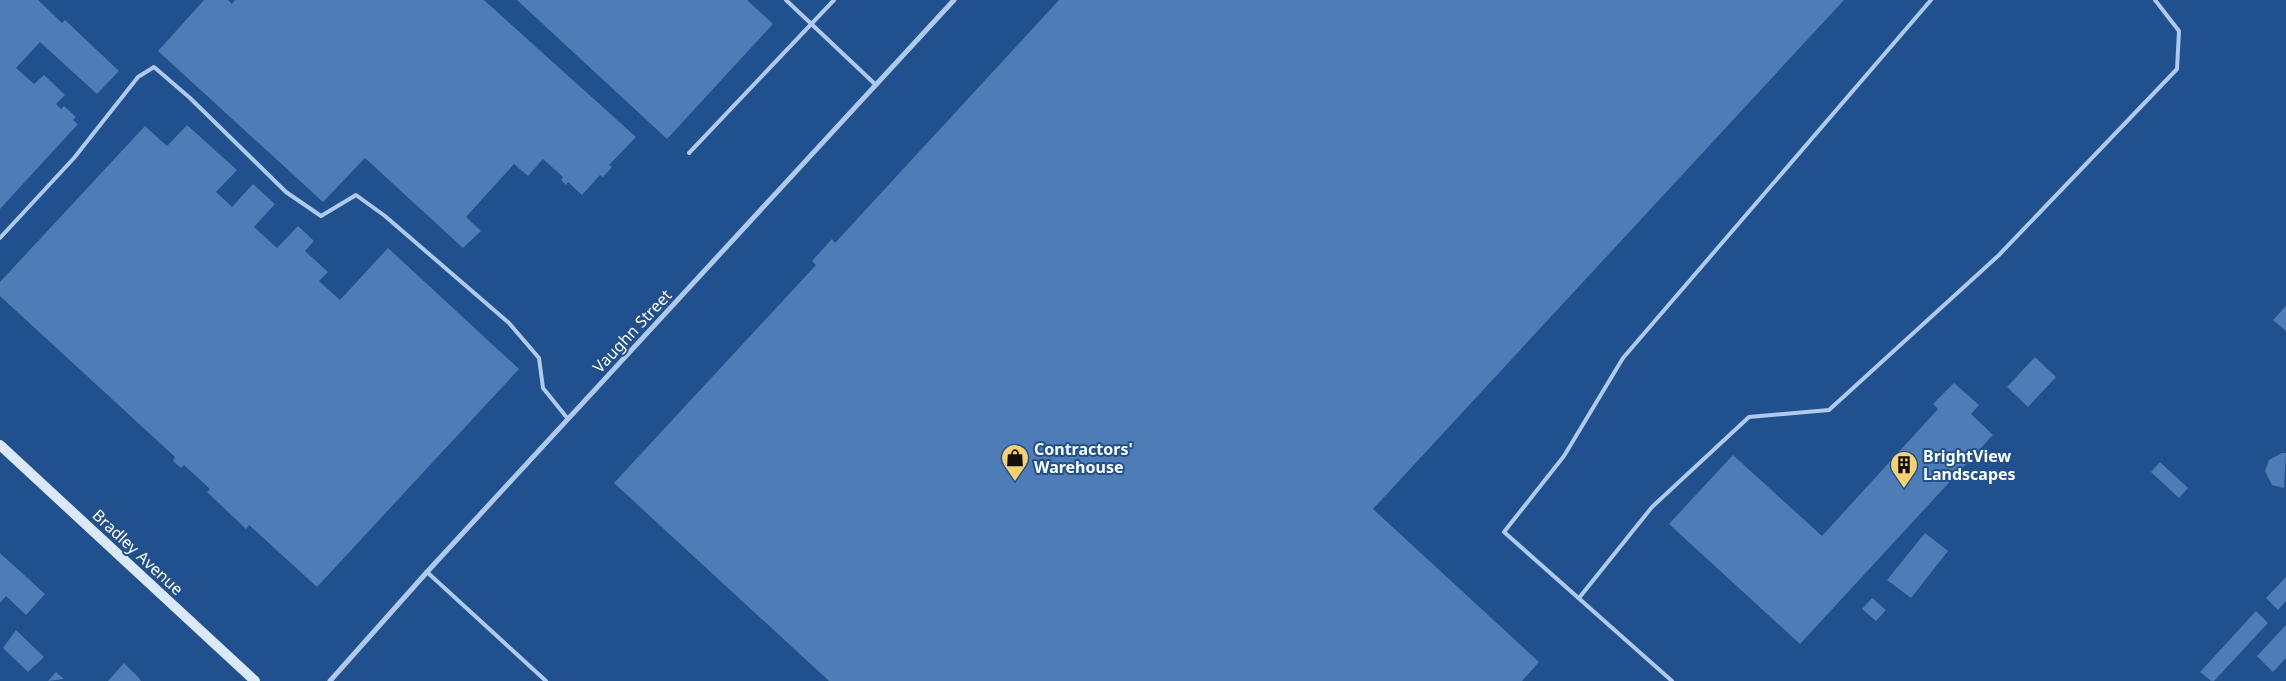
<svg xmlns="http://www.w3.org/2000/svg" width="2286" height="681" viewBox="0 0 2286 681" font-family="'Noto Sans',sans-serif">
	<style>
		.building { fill: #4d7cb6 }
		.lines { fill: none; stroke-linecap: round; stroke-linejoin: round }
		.lane { stroke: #afcaec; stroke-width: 4 }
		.street { stroke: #afcaec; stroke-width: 5 }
		.secondary { stroke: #dae8f9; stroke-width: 10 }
		.labels { text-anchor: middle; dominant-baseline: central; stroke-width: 4; stroke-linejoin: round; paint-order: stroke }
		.street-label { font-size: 16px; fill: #fff; stroke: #20508d }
		.poi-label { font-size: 16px; font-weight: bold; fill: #fff; stroke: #20508d; text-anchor: start }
	</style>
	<rect width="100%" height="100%" fill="#20508d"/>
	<g class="building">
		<polygon points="0,0 38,0 62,23 65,20 119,71 97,94 40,42 16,68 34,84 44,75 65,95 56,104 61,109 64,106 76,117 73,120 78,124 0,209"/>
		<polygon points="204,0 228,0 232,4 235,0 484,0 636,137 609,165 612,167 603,177 600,175 582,195 568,182 566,185 561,180 563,177 543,159 528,176 514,164 466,217 481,231 463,248 365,158 323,202 158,51"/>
		<polygon points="517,0 747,0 773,24 667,139"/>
		<polygon points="1059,0 1844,0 1373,509 1539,662 1522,681 829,681 614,483 816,265 812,261 832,239 835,243"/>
		<polygon points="187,125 237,170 216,192 232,207 253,184 275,204 254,227 277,248 298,226 314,241 305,251 328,272 319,281 340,300 388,248 519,369 317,587 249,525 246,529 207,492 210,489 184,465 181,468 173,461 175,457 0,296 0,282 145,126 167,146"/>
		<polygon points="2286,306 2286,331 2273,320"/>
		<polygon points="2035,357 2056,377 2028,407 2007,387"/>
		<polygon points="1954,383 1979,405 1971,414 1993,435 1800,644 1669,524 1733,455 1822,536 1938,409 1933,404"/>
		<polygon points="2282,453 2286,453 2284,488 2272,485 2265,471 2269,460"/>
		<polygon points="2160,462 2188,488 2179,498 2151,472"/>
		<polygon points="1925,533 1948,551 1911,598 1887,580"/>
		<polygon points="0,553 45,594 26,615 6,596 0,603"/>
		<polygon points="2286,577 2286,601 2278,610 2266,598"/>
		<polygon points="1872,598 1886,610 1876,621 1862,609"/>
		<polygon points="2256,611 2268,623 2214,681 2211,681 2200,672"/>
		<polygon points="2286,625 2286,658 2273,672 2257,656"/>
		<polygon points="16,630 44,657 28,672 3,648"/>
		<polygon points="124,663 139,678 141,681 108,681"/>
		<polygon points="56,672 64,679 48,681"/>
	</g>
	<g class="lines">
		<g class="lane">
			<polyline points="786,0 876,85"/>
			<polyline points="689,153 834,0"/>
			<polyline points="0,238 74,158 138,77 154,67 190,98 286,192 321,216 356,195 385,216 509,323 539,358 543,388 568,419"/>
			<polyline points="427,572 546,681"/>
			<polyline points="1579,598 1652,507 1749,417 1829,410 1999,255 2177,69 2179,31 2155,0"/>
			<polyline points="1672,681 1504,532 1564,456 1623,358 1931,0"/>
		</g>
		<polyline class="street" points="330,681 427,572 954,0"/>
		<polyline class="secondary" points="0,445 255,681"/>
	</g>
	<defs>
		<symbol id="shop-pin" viewBox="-11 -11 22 30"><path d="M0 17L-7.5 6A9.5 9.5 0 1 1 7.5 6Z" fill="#f9d170" stroke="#20508d"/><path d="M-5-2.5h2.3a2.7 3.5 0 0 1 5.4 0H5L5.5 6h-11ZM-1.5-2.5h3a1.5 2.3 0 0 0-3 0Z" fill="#111"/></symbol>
		<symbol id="building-pin" viewBox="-11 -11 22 30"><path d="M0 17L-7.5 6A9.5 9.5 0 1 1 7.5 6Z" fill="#f9d170" stroke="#20508d"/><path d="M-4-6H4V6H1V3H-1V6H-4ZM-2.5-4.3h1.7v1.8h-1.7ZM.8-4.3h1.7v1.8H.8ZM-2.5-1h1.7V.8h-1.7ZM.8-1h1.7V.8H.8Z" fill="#111"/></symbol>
	</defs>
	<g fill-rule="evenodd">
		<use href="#shop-pin" x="999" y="442" width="32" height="43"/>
		<use href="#building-pin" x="1888" y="449" width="32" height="43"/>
	</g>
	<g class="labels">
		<g class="street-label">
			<text transform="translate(632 331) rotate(-47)">Vaughn Street</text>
			<text transform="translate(138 552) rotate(43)">Bradley Avenue</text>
		</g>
		<g class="poi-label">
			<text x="1034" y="449">Contractors'<tspan x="1034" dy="18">Warehouse</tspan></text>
			<text x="1923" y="456">BrightView<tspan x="1923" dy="18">Landscapes</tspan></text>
		</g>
	</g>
</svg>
